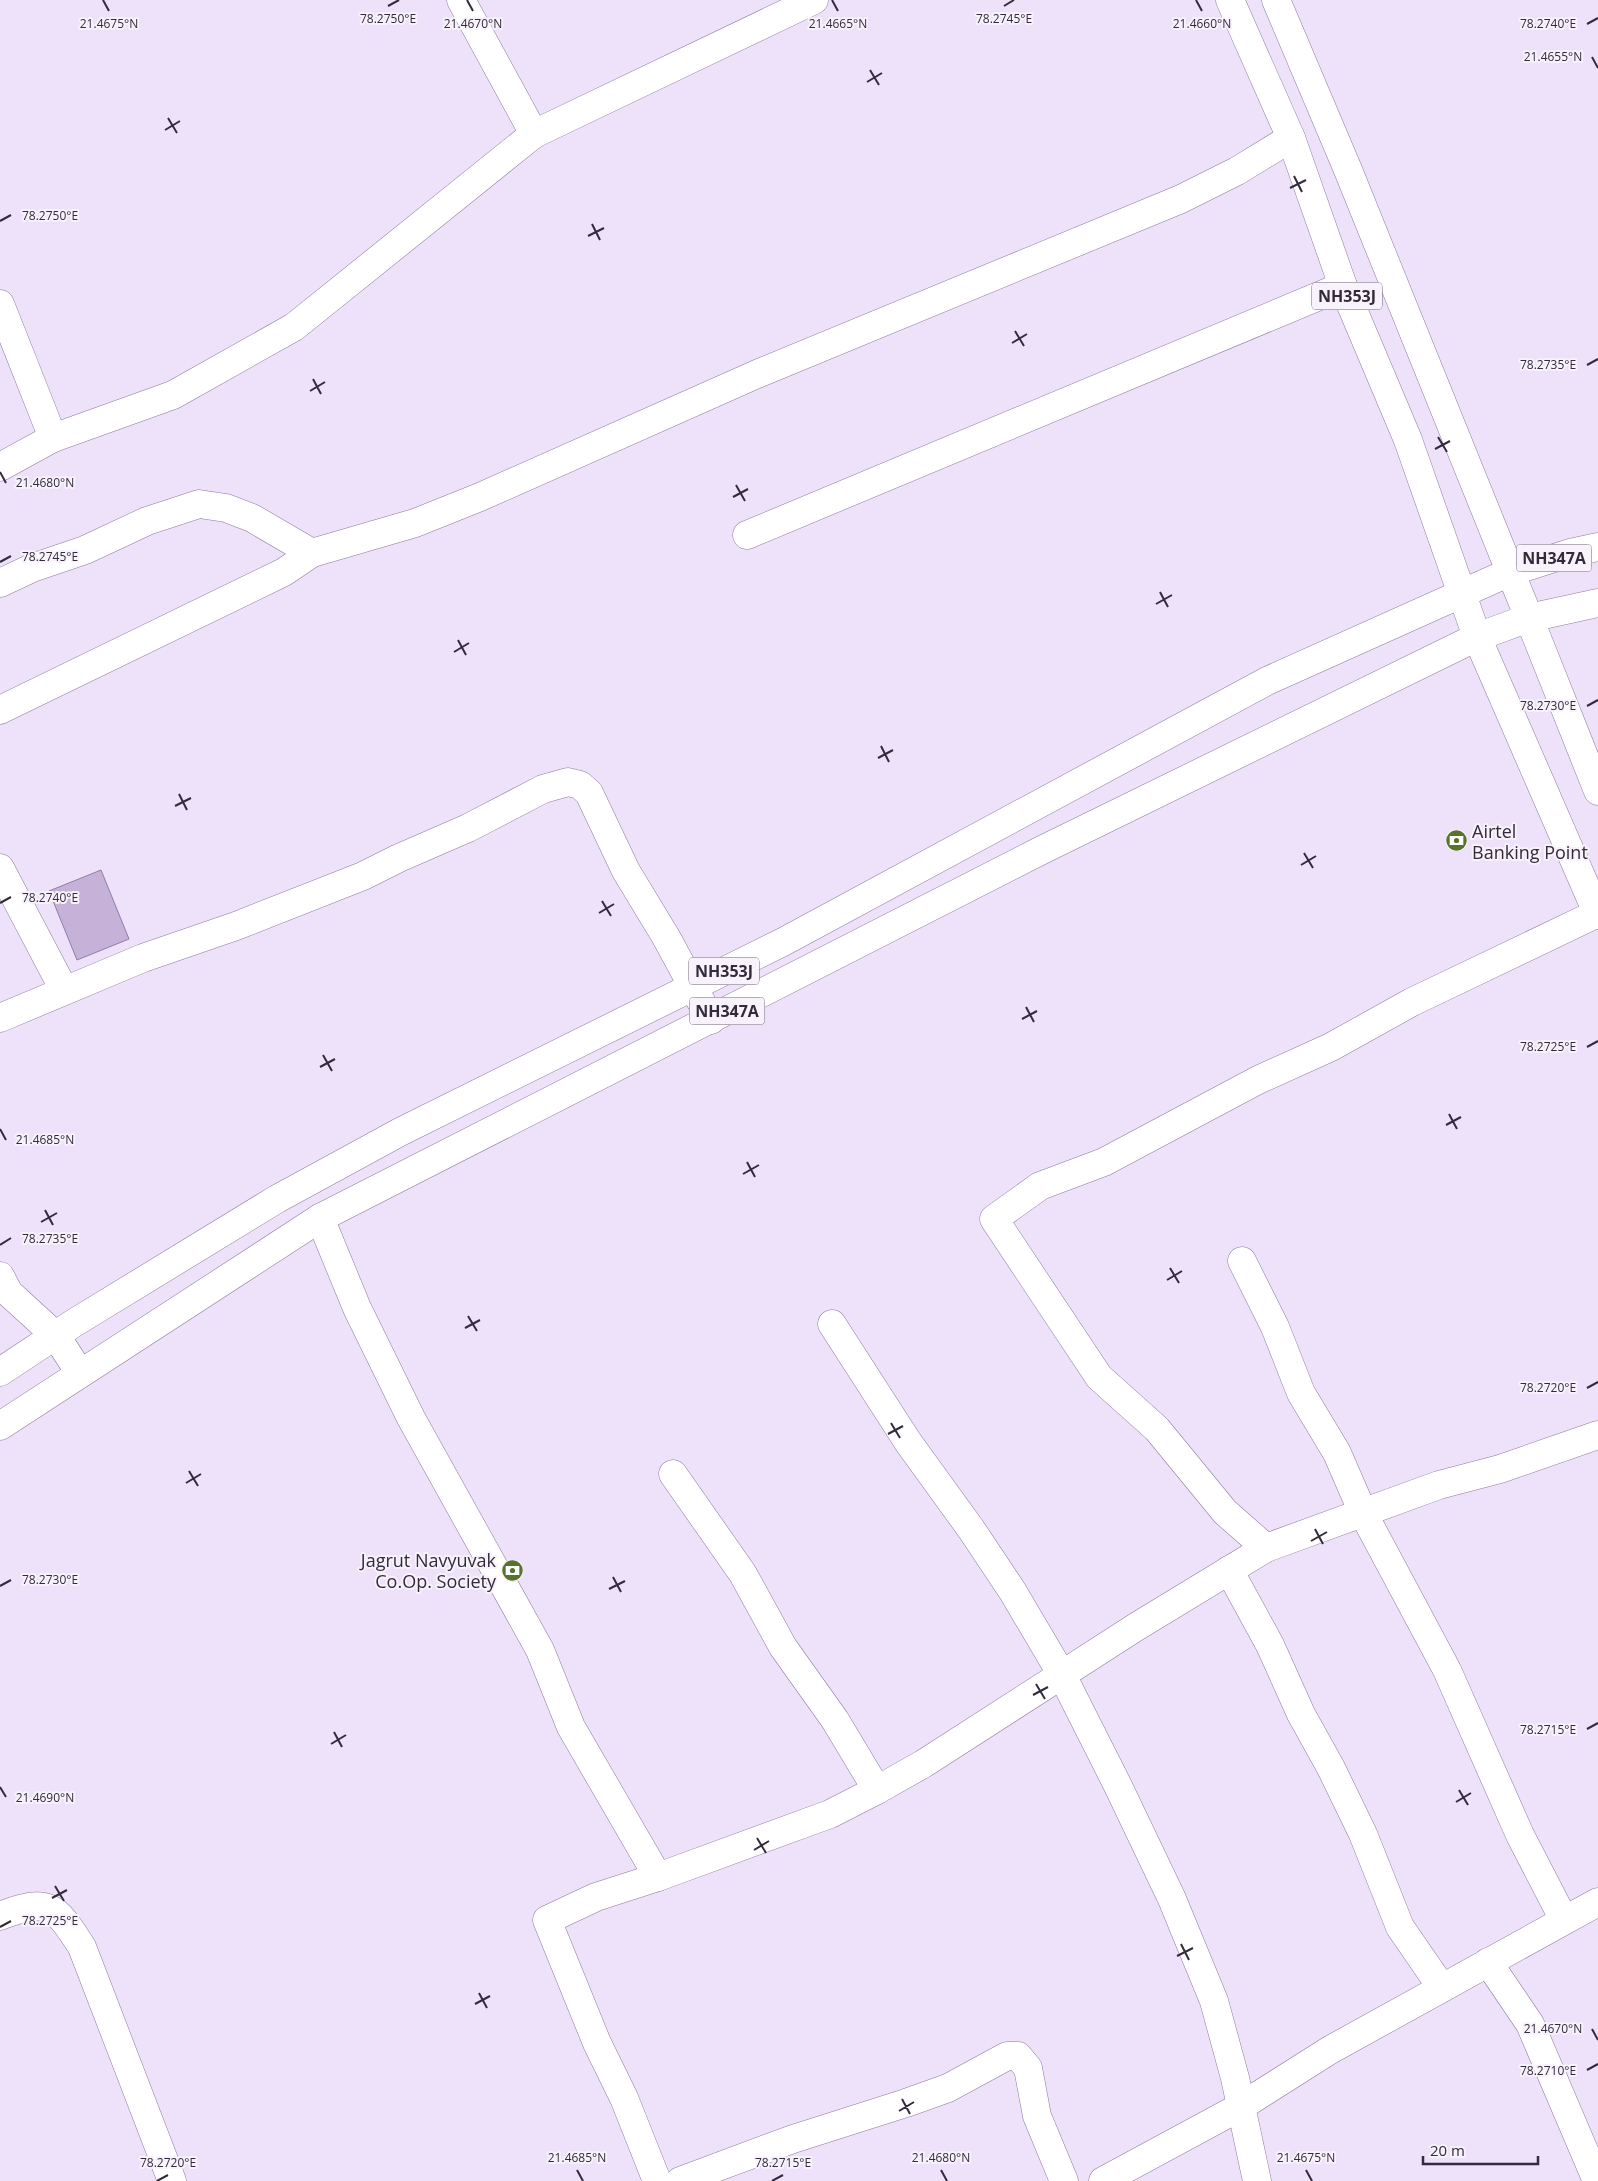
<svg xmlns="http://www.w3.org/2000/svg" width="1598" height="2181" viewBox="0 0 1598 2181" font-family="'Open Sans',sans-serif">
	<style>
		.building { fill: #c6b1d9; stroke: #917da3 }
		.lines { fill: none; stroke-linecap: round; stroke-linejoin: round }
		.minor-casing { stroke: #8e7a9f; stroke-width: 29 }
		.highway-casing { stroke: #8e7a9f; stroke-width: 29 }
		.minor { stroke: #fff; stroke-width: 28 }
		.highway { stroke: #fff; stroke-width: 28 }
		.ticks { fill: none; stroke: #332b3b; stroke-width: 2 }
		.labels { text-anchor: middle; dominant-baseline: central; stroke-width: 4; stroke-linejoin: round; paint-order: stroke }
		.shield { fill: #f7f2fb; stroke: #6e6775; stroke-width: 1 }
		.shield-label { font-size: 16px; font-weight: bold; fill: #332b3b }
		.poi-label { font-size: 18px; fill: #332b3b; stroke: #f7f2fb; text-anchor: start }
		.ticks-label { font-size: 12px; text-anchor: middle; fill: #332b3b; stroke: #f7f2fb; stroke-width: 4; stroke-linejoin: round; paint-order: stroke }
	</style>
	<rect width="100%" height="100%" fill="#eee1fa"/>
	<polygon class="building" points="101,870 129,939 77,960 49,891"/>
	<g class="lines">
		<defs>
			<g id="minor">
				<polyline points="461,0 534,134 814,0"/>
				<polyline points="0,304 53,438 0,467"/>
				<polyline points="53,438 173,395 294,327 534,134"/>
				<polyline points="747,535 1343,286"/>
				<polyline points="0,583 32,568 85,550 147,521 199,504 226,508 252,518 312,553 415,523 480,497 757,374 1181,199 1237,171 1291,138"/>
				<polyline points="1529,618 1598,791"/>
				<polyline points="1477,637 1598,915"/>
				<polyline points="0,710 284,572 312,553"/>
				<polyline points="0,868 64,990"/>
				<polyline points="0,1018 143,958 236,926 363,876 399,858 468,828 543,789 568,782 580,785 589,793 626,871 666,937 711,1020"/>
				<polyline points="320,1218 357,1308 411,1418 540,1650 571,1727 658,1877"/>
				<polyline points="1242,1261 1275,1327 1301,1393 1337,1453 1363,1513 1447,1670 1520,1835 1564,1920"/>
				<polyline points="0,1276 9,1293 56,1336 80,1373"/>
				<polyline points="832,1324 908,1442 971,1529 1013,1592 1062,1675 1117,1784 1172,1899 1214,2001 1235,2078 1257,2181"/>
				<polyline points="673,1474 743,1574 783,1647 835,1720 877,1790"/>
				<polyline points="1266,1548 1225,1512 1157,1429 1099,1377 994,1219 1040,1186 1104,1162 1258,1080 1331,1047 1412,1002 1598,913"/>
				<polyline points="1229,1570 1270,1645 1301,1714 1331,1768 1363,1834 1400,1927 1442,1988"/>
				<path d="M0 1916C49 1897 55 1905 82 1947L172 2181"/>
				<polyline points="1488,1962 1530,2024 1597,2181"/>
				<polyline points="657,2181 624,2098 597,2043 547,1920 596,1897 658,1877 830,1814 877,1790 923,1764 1136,1627 1266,1548 1439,1485 1500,1469 1598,1435"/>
				<polyline points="680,2181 793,2139 906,2103 948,2088 1007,2056 1018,2056 1028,2068 1037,2116 1064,2181"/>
				<polyline points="1103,2181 1240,2107 1330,2050 1598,1902"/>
			</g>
			<g id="highway">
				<polyline points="1230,0 1291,138 1343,286 1408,440 1477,637"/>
				<polyline points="1276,0 1348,170 1529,618"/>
				<polyline points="0,1372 74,1323 277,1199 400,1132 783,942 1267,681 1510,572 1570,553 1598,547"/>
				<polyline points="0,1426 320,1218 1042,850 1477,637 1529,618 1598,603"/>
			</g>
		</defs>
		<use href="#minor" class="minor-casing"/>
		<use href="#highway" class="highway-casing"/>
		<use href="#minor" class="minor"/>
		<use href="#highway" class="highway"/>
	</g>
	<path class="ticks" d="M103 0 109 11M467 0 473 11M832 0 838 11M1196 0 1202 11M388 6 399 0M1004 6 1014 0M1587 24 1598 18M1592 57 1598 68M870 70 879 85M867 82 882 73M168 118 177 133M165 130 180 121M1294 176 1302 192M1290 188 1306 180M0 221 11 215M592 224 600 240M588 236 604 228M1015 331 1024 346M1012 343 1027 334M1587 365 1598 359M313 379 321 394M310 391 325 382M1438 437 1447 452M1435 449 1450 441M0 472 6 483M736 485 745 501M733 497 748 489M0 562 11 556M1160 592 1168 607M1156 604 1172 595M458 640 466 655M454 652 469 643M1587 706 1598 700M881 746 889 762M878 758 893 750M179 794 187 810M175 806 191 798M1304 853 1313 868M1301 865 1316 856M602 901 611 916M0 903 11 897M599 913 614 904M1026 1007 1034 1022M1022 1019 1037 1011M1587 1047 1598 1041M323 1055 332 1071M320 1067 335 1059M1449 1114 1457 1129M1446 1125 1461 1117M0 1129 6 1140M747 1162 755 1177M743 1174 759 1165M45 1210 53 1225M41 1222 57 1213M0 1245 11 1238M1170 1268 1179 1283M1167 1280 1182 1271M468 1316 477 1331M465 1328 480 1320M1587 1388 1598 1382M891 1423 900 1438M888 1434 903 1426M189 1471 198 1486M186 1483 201 1474M1315 1529 1323 1544M1311 1541 1327 1532M613 1577 621 1592M0 1586 11 1580M609 1589 625 1581M1036 1684 1045 1699M1033 1695 1048 1687M1587 1729 1598 1723M334 1732 342 1747M331 1744 346 1735M0 1787 6 1797M1459 1790 1468 1805M1456 1802 1471 1793M757 1838 766 1853M754 1850 769 1841M55 1886 64 1901M52 1898 67 1890M0 1927 11 1921M1181 1944 1189 1960M1177 1956 1193 1948M479 1993 487 2008M475 2004 490 1996M1592 2029 1598 2040M1587 2070 1598 2064M902 2099 910 2114M899 2111 914 2102M577 2170 583 2181M941 2170 947 2181M1306 2170 1312 2181M157 2181 168 2175M772 2181 783 2175"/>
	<defs>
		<symbol id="bank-disc" viewBox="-11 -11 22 22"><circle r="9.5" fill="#56752b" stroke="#f7f2fb"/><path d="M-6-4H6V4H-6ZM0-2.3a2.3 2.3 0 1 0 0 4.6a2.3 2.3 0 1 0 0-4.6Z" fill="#fff"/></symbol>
	</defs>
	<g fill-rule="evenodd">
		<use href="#bank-disc" x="1444" y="828" width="25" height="25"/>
		<use href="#bank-disc" x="500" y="1558" width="25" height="25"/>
	</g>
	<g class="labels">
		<g class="shield">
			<rect x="1312" y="282.5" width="70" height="27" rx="4"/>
			<rect x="1516.5" y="544.5" width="75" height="27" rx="4"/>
			<rect x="689" y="957.5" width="70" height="27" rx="4"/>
			<rect x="689.5" y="997.5" width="75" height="27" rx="4"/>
		</g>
		<g class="shield-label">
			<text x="1347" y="296">NH353J</text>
			<text x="1554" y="558">NH347A</text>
			<text x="724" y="971">NH353J</text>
			<text x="727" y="1011">NH347A</text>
		</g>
		<g class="poi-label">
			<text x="1472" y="831">Airtel<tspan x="1472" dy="21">Banking Point</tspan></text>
			<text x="496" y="1560" text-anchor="end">Jagrut Navyuvak<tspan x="496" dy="21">Co.Op. Society</tspan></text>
		</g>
	</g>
	<g class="ticks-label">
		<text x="388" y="23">78.2750°E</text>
		<text x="1004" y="23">78.2745°E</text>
		<text x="109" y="28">21.4675°N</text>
		<text x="473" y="28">21.4670°N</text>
		<text x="838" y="28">21.4665°N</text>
		<text x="1202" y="28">21.4660°N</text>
		<text x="1548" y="28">78.2740°E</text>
		<text x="1553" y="61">21.4655°N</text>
		<text x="50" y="220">78.2750°E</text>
		<text x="1548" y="369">78.2735°E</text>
		<text x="45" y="487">21.4680°N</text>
		<text x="50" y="561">78.2745°E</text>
		<text x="1548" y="710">78.2730°E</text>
		<text x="50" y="902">78.2740°E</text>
		<text x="1548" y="1051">78.2725°E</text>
		<text x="45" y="1144">21.4685°N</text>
		<text x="50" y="1243">78.2735°E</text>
		<text x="1548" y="1392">78.2720°E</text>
		<text x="50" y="1584">78.2730°E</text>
		<text x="1548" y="1734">78.2715°E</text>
		<text x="45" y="1802">21.4690°N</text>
		<text x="50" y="1925">78.2725°E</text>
		<text x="1553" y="2033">21.4670°N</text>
		<text x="1548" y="2075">78.2710°E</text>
		<text x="577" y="2162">21.4685°N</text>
		<text x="941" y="2162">21.4680°N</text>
		<text x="1306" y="2162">21.4675°N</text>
		<text x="168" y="2167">78.2720°E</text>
		<text x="783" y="2167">78.2715°E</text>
	</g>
	<path d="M1423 2156v8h115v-8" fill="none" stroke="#332b3b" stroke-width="2.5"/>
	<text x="1430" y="2156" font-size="15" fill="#332b3b" stroke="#f7f2fb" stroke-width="4" paint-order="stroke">20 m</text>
</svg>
